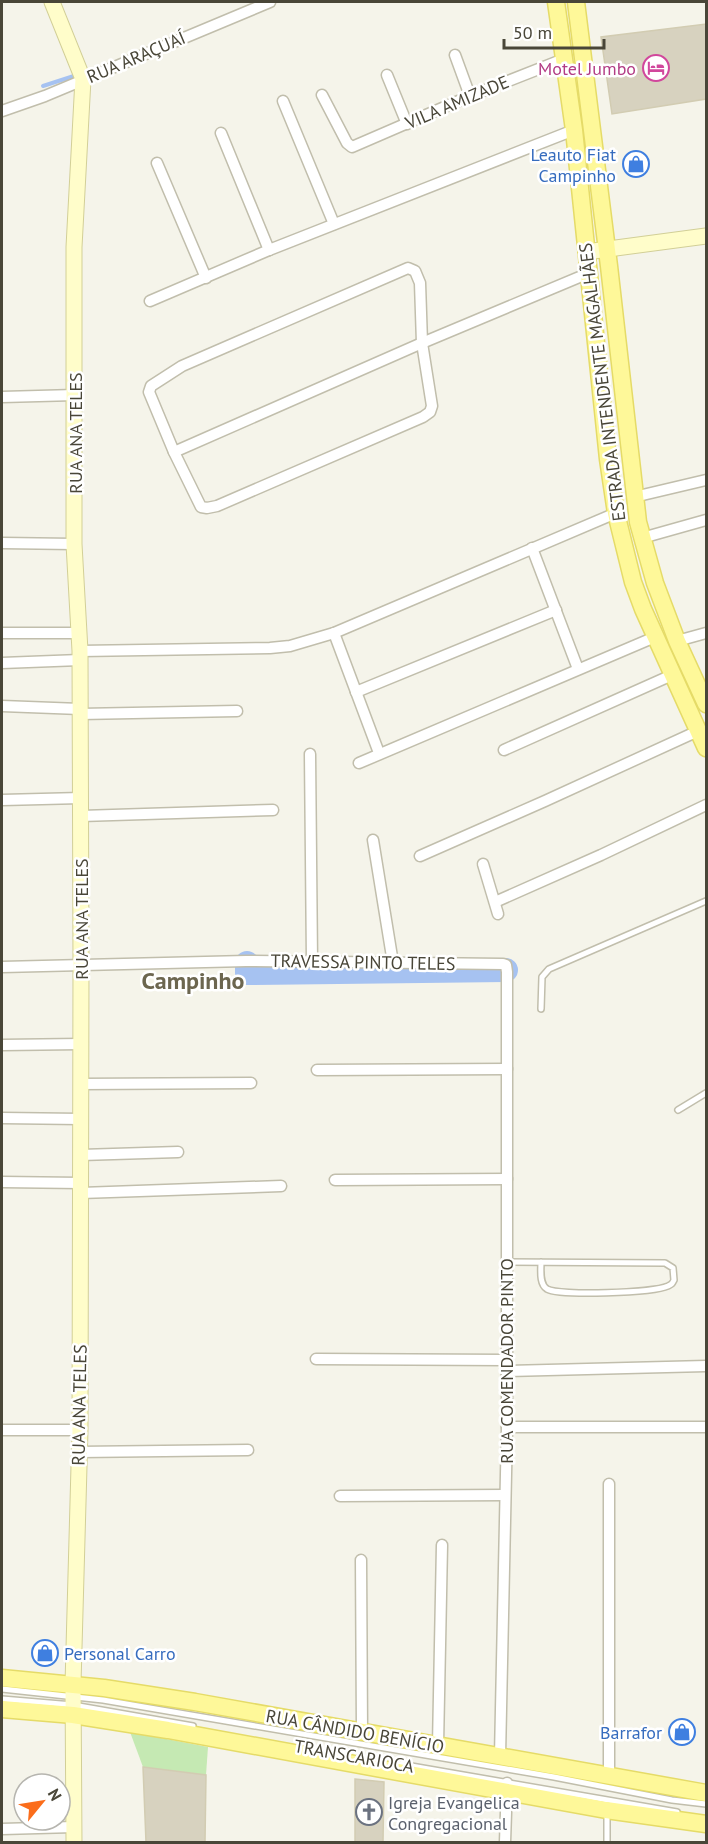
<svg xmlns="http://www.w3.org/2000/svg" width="708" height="1844" viewBox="0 0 708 1844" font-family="'PT Sans',sans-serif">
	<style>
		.green { fill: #c5e9b3 }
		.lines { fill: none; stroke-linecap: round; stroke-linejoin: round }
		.stream { stroke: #a6c2f1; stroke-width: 4 }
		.river { stroke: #a6c2f1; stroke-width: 24 }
		.building { fill: #d7d2bf; stroke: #d2ccb2; stroke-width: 1.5 }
		.lane-casing { stroke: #c1beac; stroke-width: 8 }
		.street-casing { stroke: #c1beac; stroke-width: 13 }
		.secondary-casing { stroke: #d2cf97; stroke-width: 17 }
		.primary-casing { stroke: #e5db68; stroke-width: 19 }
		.lane { stroke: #fff; stroke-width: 5 }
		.street { stroke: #fff; stroke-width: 10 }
		.secondary { stroke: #fffdca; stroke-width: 15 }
		.primary { stroke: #fef899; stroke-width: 16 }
		.labels { text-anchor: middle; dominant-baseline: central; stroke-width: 5; stroke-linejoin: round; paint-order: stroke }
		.street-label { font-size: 18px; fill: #494638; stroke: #fff }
		.hotel-label { font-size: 18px; fill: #b23c85; stroke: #fff; text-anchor: end }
		.shop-label { font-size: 18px; fill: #366cbe; stroke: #fff; text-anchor: end }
		.worship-label { font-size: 18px; fill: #5b616d; stroke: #fff; text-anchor: start }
		.district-label { font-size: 24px; font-weight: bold; fill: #6c664f; stroke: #fff }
	</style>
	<rect width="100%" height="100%" fill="#f5f4ea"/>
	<polygon class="green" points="130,1732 208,1747 206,1775 143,1767"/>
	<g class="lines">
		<polyline class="stream" points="43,86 77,75"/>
		<polyline class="river" points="247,963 247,973 506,970"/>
	</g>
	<g class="building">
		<polygon points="706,24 706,99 612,114 601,37"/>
		<polygon points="143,1767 206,1775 205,1842 146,1842"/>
		<polygon points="355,1779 384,1782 383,1842 355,1842"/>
	</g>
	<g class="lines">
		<defs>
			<g id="lane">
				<polyline points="541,1009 542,977 549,969 706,901"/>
				<polyline points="678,1110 706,1093"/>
				<path d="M507 1262 665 1263 673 1268 674 1280C672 1284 672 1284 668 1286 653 1293 559 1296 547 1289 539 1284 541 1270 541 1262"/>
				<polyline points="2,1689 103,1700 554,1777 672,1800 706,1804"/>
				<polyline points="2,1699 73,1705 193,1726"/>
				<polyline points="394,1763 677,1812"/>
				<polyline points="607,1812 607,1842"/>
			</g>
			<g id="street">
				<polyline points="455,55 470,96"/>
				<polyline points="387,75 407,124"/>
				<polyline points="322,95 347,143 352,147 470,96 564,59"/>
				<polyline points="283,101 334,224"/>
				<polyline points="2,111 45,96 270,2"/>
				<polyline points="221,133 269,250"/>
				<polyline points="157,163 206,278"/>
				<polygon points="408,268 415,271 420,283 422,343 432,406 430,412 423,417 217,506 207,508 201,507 174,452 149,392 151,386 182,366"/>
				<polyline points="150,301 269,250 574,130"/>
				<polyline points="2,397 75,395"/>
				<polyline points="174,452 422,343 589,273"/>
				<polyline points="634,497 706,480"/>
				<polyline points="642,538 706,520"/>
				<polyline points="2,543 74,544"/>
				<polyline points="532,548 578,669"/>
				<polyline points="2,633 79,633"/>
				<polyline points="334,633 379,753"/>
				<polyline points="677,641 706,633"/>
				<polyline points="80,651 270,648 290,646 334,633 616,513"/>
				<polyline points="2,663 80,660"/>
				<polyline points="356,692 556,610"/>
				<polyline points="2,706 80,709"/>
				<polyline points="80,714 237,711"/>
				<polyline points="504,750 672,675"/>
				<polyline points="310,754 312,962"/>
				<polyline points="359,763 655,637"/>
				<polyline points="2,800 81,798"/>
				<polyline points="81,816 273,810"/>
				<polyline points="373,840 393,963"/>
				<polyline points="420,856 545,801 698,731"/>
				<polyline points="483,864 498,914"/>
				<polyline points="495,902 601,855 706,805"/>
				<polyline points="2,967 246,961 503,964 506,965 507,972 507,1427 500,1756"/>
				<polyline points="2,1045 81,1044"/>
				<polyline points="317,1070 507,1069"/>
				<polyline points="80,1084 251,1083"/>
				<polyline points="2,1118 81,1119"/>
				<polyline points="81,1155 178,1152"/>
				<polyline points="335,1180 507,1179"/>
				<polyline points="2,1182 81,1183"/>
				<polyline points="81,1193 281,1186"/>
				<polyline points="316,1359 506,1360"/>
				<polyline points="506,1371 706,1366"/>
				<polyline points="507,1427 706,1427"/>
				<polyline points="2,1430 80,1430"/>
				<polyline points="79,1452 248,1450"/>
				<polyline points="609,1484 609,1776"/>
				<polyline points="340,1496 505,1495"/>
				<polyline points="361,1560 362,1732"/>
				<polyline points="438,1745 442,1545"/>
				<polyline points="2,1829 74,1827"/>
				<polyline points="505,1842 507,1783"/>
			</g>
			<g id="secondary">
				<polyline points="52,2 83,79 74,247 74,544 80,651 81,966 80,1430 73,1684 74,1842"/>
				<polyline points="586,252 706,236"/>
			</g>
			<g id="primary">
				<polyline points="556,2 574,130 608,459 616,513 633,582 643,609 706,748"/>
				<polyline points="576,2 609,266 638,522 655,583 677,641 706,704"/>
				<polyline points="2,1678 104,1688 195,1702 706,1793"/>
				<polyline points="2,1709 73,1715 168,1730 606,1810 706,1824"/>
			</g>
		</defs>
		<use href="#lane" class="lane-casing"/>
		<use href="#street" class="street-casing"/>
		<use href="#secondary" class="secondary-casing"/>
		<use href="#primary" class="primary-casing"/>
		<use href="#lane" class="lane"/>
		<use href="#street" class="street"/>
		<use href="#secondary" class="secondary"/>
		<use href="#primary" class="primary"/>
	</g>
	<defs>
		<symbol id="hotel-ring" viewBox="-11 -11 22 22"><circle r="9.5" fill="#fff" stroke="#d1479c" stroke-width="1.5"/><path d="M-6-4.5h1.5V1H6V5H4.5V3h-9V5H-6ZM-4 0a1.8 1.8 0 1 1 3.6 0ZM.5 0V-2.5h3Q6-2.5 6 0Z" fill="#d1479c"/></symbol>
		<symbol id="shop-ring" viewBox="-11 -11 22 22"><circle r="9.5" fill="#fff" stroke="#3f7fe0" stroke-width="1.5"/><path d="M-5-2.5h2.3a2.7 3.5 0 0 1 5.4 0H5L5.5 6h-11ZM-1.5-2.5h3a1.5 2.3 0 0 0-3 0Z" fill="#3f7fe0"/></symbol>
		<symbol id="church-ring" viewBox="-11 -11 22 22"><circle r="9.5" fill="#fff" stroke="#6b7280" stroke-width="1.5"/><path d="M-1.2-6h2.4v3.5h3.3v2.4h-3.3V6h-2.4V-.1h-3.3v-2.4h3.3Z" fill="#6b7280"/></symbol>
	</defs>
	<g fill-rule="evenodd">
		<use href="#hotel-ring" x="641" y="53" width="30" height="30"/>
		<use href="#shop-ring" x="621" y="149" width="30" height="30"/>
		<use href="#shop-ring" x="30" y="1638" width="30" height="30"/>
		<use href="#shop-ring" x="667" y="1717" width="30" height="30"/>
		<use href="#church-ring" x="354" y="1797" width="30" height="30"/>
	</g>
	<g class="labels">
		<g class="street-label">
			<text transform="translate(136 57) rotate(-23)">RUA ARAÇUAÍ</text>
			<text transform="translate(457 102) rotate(-23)">VILA AMIZADE</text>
			<text transform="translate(602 382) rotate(-97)">ESTRADA INTENDENTE MAGALHÃES</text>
			<text transform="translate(75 433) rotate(-90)">RUA ANA TELES</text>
			<text transform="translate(81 919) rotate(-90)">RUA ANA TELES</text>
			<text transform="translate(363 962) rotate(1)">TRAVESSA PINTO TELES</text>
			<text transform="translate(506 1361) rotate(-90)">RUA COMENDADOR PINTO</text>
			<text transform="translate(79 1405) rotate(-89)">RUA ANA TELES</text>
			<text transform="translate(355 1731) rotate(10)">RUA CÂNDIDO BENÍCIO</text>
			<text transform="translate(354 1756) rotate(10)">TRANSCARIOCA</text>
		</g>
		<g class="hotel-label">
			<text x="636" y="68">Motel Jumbo</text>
		</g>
		<g class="shop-label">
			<text x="616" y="154">Leauto Fiat<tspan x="616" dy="21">Campinho</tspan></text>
			<text x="64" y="1653" text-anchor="start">Personal Carro</text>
			<text x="662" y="1732">Barrafor</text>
		</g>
		<g class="worship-label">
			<text x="388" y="1802">Igreja Evangelica<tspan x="388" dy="21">Congregacional</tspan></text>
		</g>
		<g class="district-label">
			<text x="193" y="980">Campinho</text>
		</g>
	</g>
	<rect width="708" height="1844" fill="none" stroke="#494638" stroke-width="6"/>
	<g transform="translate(42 1802) rotate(60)"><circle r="28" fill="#ffffff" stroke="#b6b5af" stroke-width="1.5"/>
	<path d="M0-4.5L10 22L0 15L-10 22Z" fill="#fb6d1b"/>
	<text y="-9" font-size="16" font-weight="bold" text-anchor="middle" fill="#494638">N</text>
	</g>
	<path d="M504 39v9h100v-9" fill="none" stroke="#494638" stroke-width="3"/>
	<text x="513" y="39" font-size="18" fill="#494638" stroke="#ffffff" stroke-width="4.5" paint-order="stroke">50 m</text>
</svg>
